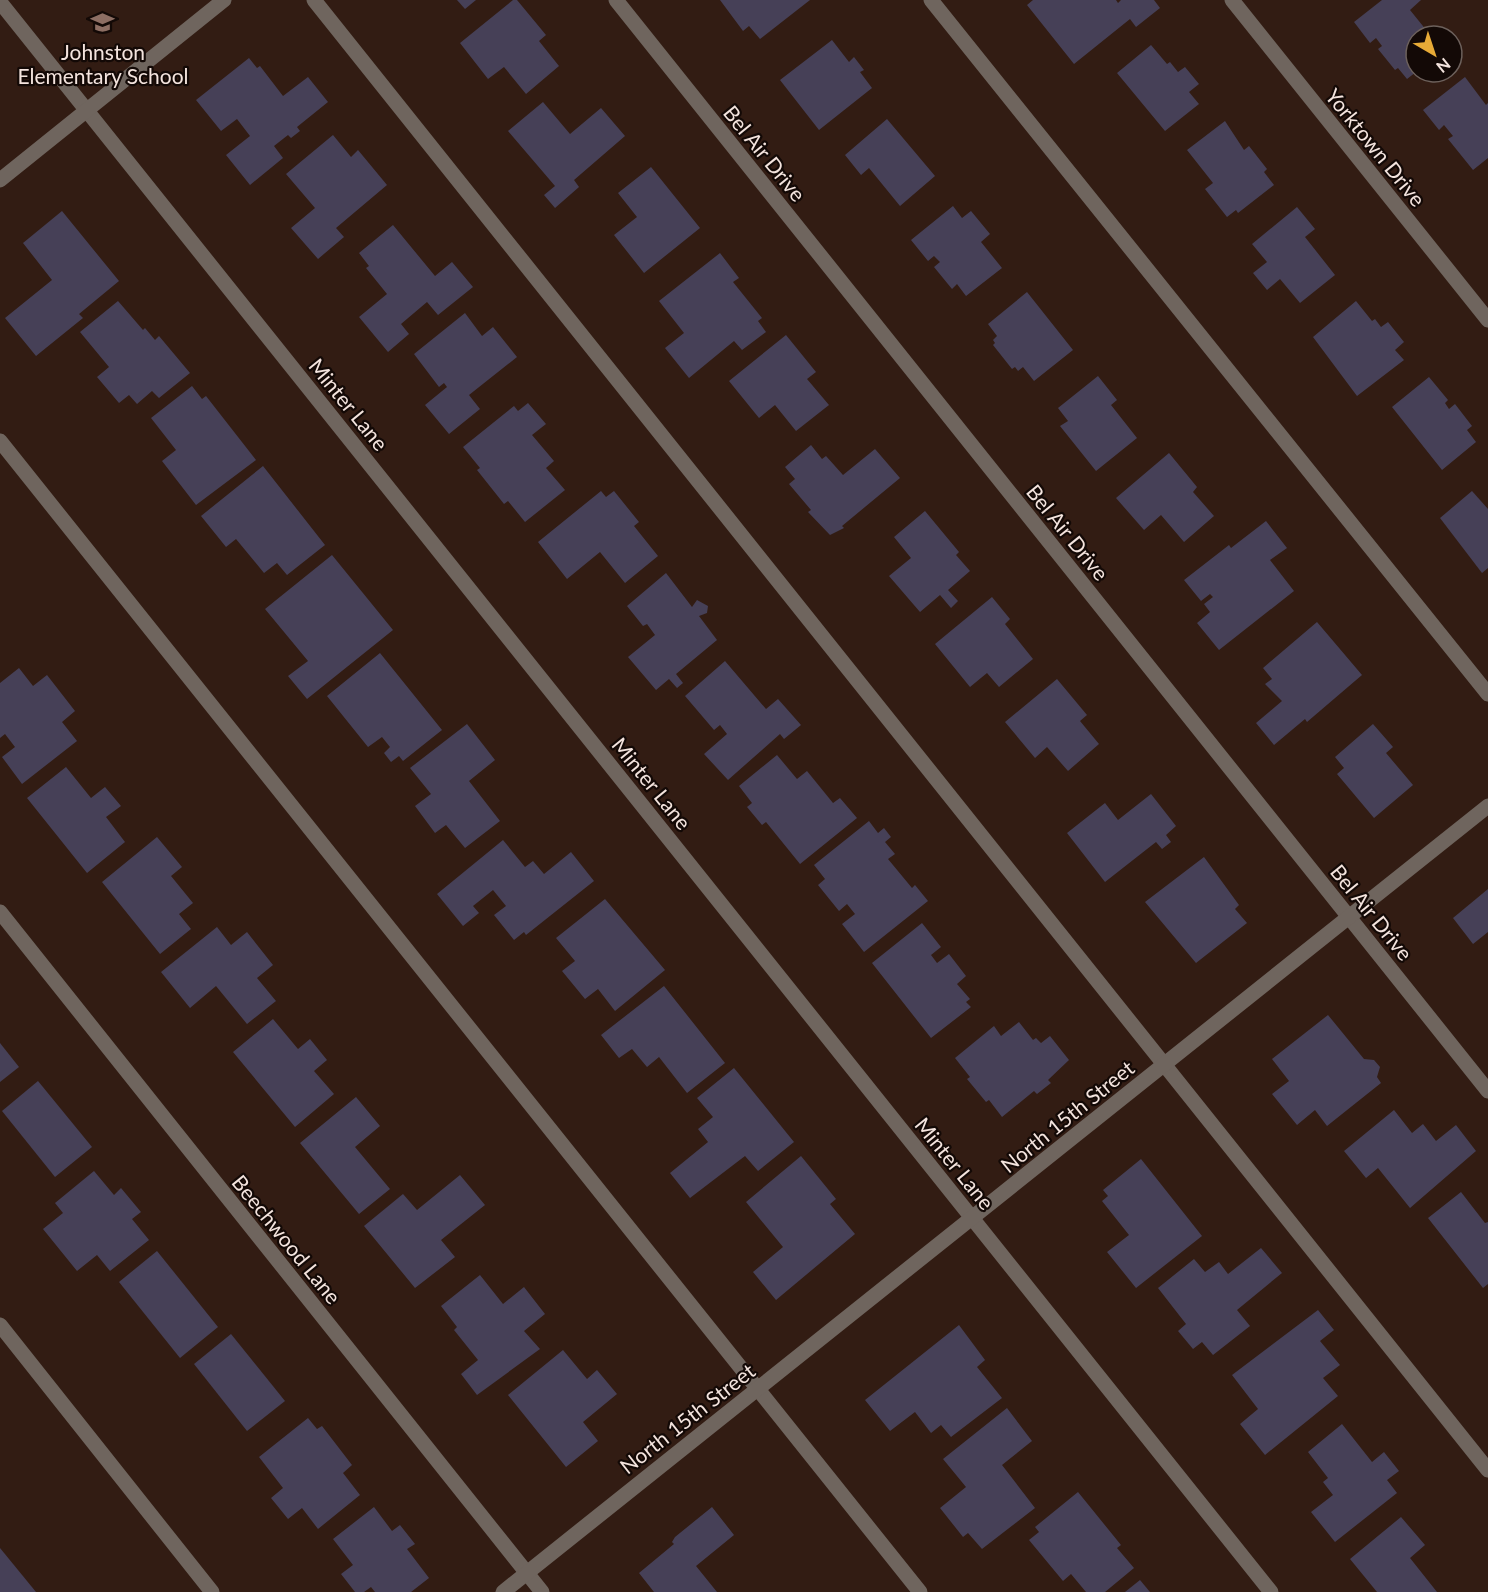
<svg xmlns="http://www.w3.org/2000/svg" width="1488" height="1592" viewBox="0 0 1488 1592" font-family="Lato,sans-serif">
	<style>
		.building { fill: #464057 }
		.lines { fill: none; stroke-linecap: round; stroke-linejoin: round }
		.service { stroke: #6f655e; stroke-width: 15 }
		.minor { stroke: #6f655e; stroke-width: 15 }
		.labels { text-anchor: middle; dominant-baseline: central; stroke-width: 4.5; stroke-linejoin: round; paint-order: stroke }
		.poi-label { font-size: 21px; fill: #f4e4de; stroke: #130906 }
		.street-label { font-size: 21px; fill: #f4e4de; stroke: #130906 }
	</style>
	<rect width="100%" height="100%" fill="#321c13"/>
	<g class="building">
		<polygon points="457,0 476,0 465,9"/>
		<polygon points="513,0 517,0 546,35 539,41 559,66 526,94 504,67 488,79 460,43"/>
		<polygon points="720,0 810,0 760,39 749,26 743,31"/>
		<polygon points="1033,0 1116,0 1118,3 1121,0 1154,0 1160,8 1136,27 1130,19 1074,64 1027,5"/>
		<polygon points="1382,0 1421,0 1410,10 1431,36 1416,36 1416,72 1407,79 1398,68 1395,70 1378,49 1382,46 1376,38 1370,43 1354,22"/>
		<polygon points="832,40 849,62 854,57 864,70 860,72 872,88 819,130 780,80"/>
		<polygon points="1151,45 1167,64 1170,62 1178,72 1185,67 1199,84 1189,92 1199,104 1165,131 1117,73"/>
		<polygon points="249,58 257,68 260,66 283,96 308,77 328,102 297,127 300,131 291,138 288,135 274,146 283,158 250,185 226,155 250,136 237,119 221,131 196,100"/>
		<polygon points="1465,77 1486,105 1488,103 1488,158 1473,170 1448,139 1453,136 1444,125 1439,130 1423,110"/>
		<polygon points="543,102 570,134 601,108 625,136 574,180 579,187 555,208 544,195 555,186 508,131"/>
		<polygon points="887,119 935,176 900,206 869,168 861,175 845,155"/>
		<polygon points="1225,121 1244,150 1249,146 1267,169 1264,172 1274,185 1238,213 1236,210 1227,217 1205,189 1213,183 1187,150"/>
		<polygon points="333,135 351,157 358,150 387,185 336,228 344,237 318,259 291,228 315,208 286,174"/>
		<polygon points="651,167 700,228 644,273 614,235 637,217 618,193"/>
		<polygon points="953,206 962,218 971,211 990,234 981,242 1002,268 966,296 957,284 952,289 934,267 940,262 934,256 928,261 911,240"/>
		<polygon points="1297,207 1315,229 1305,237 1335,275 1300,303 1280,279 1267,290 1253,273 1267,262 1252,244"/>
		<polygon points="62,211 119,281 79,314 83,318 36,356 5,318 52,280 23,243"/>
		<polygon points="393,225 435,276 452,262 473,287 438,315 427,302 401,324 409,334 388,352 359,317 387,294 366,268 369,266 359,253"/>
		<polygon points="720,253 739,278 733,282 762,318 758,321 766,332 742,350 734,341 689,378 665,348 684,333 659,301"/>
		<polygon points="1027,292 1073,350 1034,381 1023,367 1018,371 1015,367 1012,369 993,345 995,343 993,340 997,336 988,324"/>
		<polygon points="118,301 143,330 145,328 155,340 159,336 190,373 159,398 152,391 137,404 129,395 119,403 97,377 109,367 80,332"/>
		<polygon points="1356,301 1372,321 1375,319 1381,327 1388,322 1404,342 1395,350 1404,360 1357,396 1313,337"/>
		<polygon points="465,313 482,336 493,327 517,357 469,395 480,409 449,434 425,405 447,387 444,383 439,387 414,354"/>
		<polygon points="786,335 816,372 807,379 829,405 796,431 775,405 759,418 729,381"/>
		<polygon points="1098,376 1117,400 1111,405 1137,438 1096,471 1060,426 1068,421 1058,408"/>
		<polygon points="1429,377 1448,400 1445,403 1449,409 1455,404 1472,426 1467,430 1476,442 1442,470 1392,407"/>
		<polygon points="192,386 202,399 206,396 256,460 196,505 162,461 176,450 151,418"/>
		<polygon points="528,403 546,424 532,435 554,461 546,468 565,490 525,522 508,501 504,504 477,470 480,468 463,447 514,406 518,411"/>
		<polygon points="811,445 822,459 826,456 843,475 875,449 900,478 842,526 844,528 830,535 808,512 811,510 789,484 795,479 785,467"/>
		<polygon points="1169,453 1197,487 1193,492 1214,516 1184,542 1161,515 1144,530 1116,498"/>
		<polygon points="263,466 325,545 287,575 277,563 264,573 236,539 226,547 201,516"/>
		<polygon points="601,491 606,497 614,491 639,522 634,526 658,556 625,583 600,552 567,579 538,542"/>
		<polygon points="1472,491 1488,509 1488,568 1482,573 1440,518"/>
		<polygon points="925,511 959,552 956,555 970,571 948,590 958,601 951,608 940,595 920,612 889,576 911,558 894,537"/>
		<polygon points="1266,521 1287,548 1270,560 1294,591 1219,650 1197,623 1210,612 1204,604 1213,597 1210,594 1201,601 1184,580 1229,545 1231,548"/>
		<polygon points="332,555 393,630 307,699 288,676 308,661 265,609"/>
		<polygon points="666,573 692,607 697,600 708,606 707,613 699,616 717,640 676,674 683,683 677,688 669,679 656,690 628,657 655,635 647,624 643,626 627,606"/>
		<polygon points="992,597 1010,619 1005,624 1033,659 999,687 987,673 970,687 935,644"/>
		<polygon points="1317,622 1362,675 1307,722 1305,719 1274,745 1256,723 1282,701 1265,684 1272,679 1263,668"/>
		<polygon points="380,653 442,730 403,761 399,756 391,762 384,753 390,747 382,737 368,747 327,696"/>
		<polygon points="725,661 766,709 778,699 801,725 784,739 780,734 728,780 704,754 727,734 720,725 714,730 685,696"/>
		<polygon points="19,668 33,686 47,675 75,711 62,722 77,741 22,784 2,757 15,747 5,734 0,738 0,683"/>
		<polygon points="1057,679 1087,715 1080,721 1099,744 1068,771 1047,747 1035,758 1005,722"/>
		<polygon points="467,724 495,760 469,781 500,821 465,848 446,825 435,833 415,806 431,794 410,768"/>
		<polygon points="1373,724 1393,747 1386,753 1413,785 1374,818 1337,774 1344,768 1335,757"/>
		<polygon points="777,755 797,779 807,771 833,803 840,798 857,818 800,864 766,822 762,825 747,807 752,803 739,786"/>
		<polygon points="66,767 91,798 105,787 121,806 106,817 125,842 87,873 27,798"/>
		<polygon points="1151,794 1176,826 1166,835 1171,842 1162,849 1156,842 1105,882 1067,833 1105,803 1118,820"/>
		<polygon points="869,821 878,833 884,828 891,837 885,842 895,854 888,859 912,888 915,885 928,901 864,952 842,924 855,914 847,904 839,911 818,885 825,879 814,865"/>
		<polygon points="157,837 182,867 171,876 193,903 179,914 191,929 160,954 102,882"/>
		<polygon points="503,840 525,867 533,861 544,874 571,852 594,881 526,935 524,932 514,940 494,915 506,906 493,890 473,906 479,913 463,926 437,894"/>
		<polygon points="1204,857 1239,905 1235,909 1247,923 1196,963 1145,902"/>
		<polygon points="1488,889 1488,932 1473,944 1453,918"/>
		<polygon points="605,899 665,970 615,1011 598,989 585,999 562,971 575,961 556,938"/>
		<polygon points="922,923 941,947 931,955 937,963 949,954 966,976 957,984 970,999 966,1002 971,1007 931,1038 872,963"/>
		<polygon points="217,927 231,945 247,932 273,965 257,978 276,1001 247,1024 216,986 190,1008 161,972"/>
		<polygon points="664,986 725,1063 687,1093 659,1057 647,1067 632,1049 619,1058 601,1035"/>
		<polygon points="1328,1015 1364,1059 1374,1060 1380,1067 1377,1077 1381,1083 1327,1126 1315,1110 1297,1125 1272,1094 1289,1081 1272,1059"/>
		<polygon points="273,1019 298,1049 310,1039 327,1060 314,1071 334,1094 295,1127 233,1052"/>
		<polygon points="1019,1022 1033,1040 1036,1038 1041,1043 1050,1036 1069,1060 1048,1080 1051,1083 1037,1094 1034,1091 1002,1117 989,1100 986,1102 967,1079 970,1077 955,1058 994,1026 1001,1036"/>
		<polygon points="0,1043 19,1067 0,1082"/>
		<polygon points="734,1068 794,1142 758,1171 745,1156 690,1198 670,1173 708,1142 698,1129 713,1117 697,1098"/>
		<polygon points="38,1081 92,1147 55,1177 2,1111"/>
		<polygon points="356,1097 380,1126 355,1147 390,1189 359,1214 300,1143"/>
		<polygon points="1394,1110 1412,1133 1423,1124 1436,1141 1456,1125 1476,1151 1410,1208 1378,1168 1366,1178 1344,1151"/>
		<polygon points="801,1156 836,1199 830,1204 855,1234 776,1300 753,1272 783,1247 746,1202"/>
		<polygon points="1141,1159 1202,1236 1136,1288 1107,1252 1129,1235 1102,1201 1108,1196 1103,1190"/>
		<polygon points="94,1171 114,1195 121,1188 141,1212 132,1219 149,1240 110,1271 97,1255 77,1271 43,1229 63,1213 55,1203"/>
		<polygon points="460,1175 485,1205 441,1240 455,1257 415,1288 364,1226 403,1194 417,1210"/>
		<polygon points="1461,1192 1485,1223 1488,1222 1488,1284 1483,1288 1428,1218"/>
		<polygon points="1261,1248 1282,1273 1237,1310 1250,1326 1213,1355 1202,1342 1193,1349 1178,1331 1186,1324 1158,1288 1194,1259 1205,1272 1219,1262 1228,1274"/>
		<polygon points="157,1251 218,1327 180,1358 119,1282"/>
		<polygon points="480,1275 503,1304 524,1287 545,1314 524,1331 540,1349 477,1395 461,1374 478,1360 454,1330 457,1327 441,1306"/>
		<polygon points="1318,1310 1334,1330 1320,1341 1340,1365 1323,1378 1338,1396 1265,1455 1240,1424 1258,1409 1232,1375"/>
		<polygon points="959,1325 985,1360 977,1367 1002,1398 951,1437 941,1425 931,1433 915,1412 890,1431 865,1400"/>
		<polygon points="231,1334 285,1401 247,1431 194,1364"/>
		<polygon points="563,1350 587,1379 597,1370 617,1394 583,1422 598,1441 566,1467 508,1395"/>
		<polygon points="1007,1408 1032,1441 1002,1465 1035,1508 982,1549 968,1533 963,1537 940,1508 966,1487 943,1459"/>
		<polygon points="308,1418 317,1429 322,1426 352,1465 343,1473 360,1495 318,1529 302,1508 288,1519 271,1498 283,1488 259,1457"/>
		<polygon points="1342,1424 1372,1462 1384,1452 1399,1471 1387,1480 1397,1493 1335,1542 1311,1512 1333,1495 1323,1482 1328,1478 1308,1452"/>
		<polygon points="1078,1492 1121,1545 1117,1548 1134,1568 1105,1592 1086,1592 1071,1574 1063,1581 1029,1540 1039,1532 1035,1527"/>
		<polygon points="374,1507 392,1531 400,1525 415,1544 407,1549 429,1578 411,1592 375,1592 371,1587 364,1592 355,1592 341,1574 353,1565 333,1539"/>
		<polygon points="712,1507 734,1535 696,1566 717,1592 654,1592 639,1573 674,1544 672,1542 675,1537"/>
		<polygon points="1401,1517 1425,1545 1410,1558 1437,1592 1377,1592 1350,1559"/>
		<polygon points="0,1548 36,1592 0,1592"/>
		<polygon points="1140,1580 1150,1592 1125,1592"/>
	</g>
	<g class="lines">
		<g class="service">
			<polyline points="314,0 1488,1470"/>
			<polyline points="931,0 1488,694"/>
			<polyline points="0,441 920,1592"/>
			<polyline points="0,1325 212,1592"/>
		</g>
		<g class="minor">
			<polyline points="616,0 1488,1091"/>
			<polyline points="1232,0 1488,320"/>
			<polyline points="0,2 1271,1592"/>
			<polyline points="0,180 224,0"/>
			<polyline points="0,912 542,1592"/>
			<polyline points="503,1592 1488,806"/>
		</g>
	</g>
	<defs>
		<symbol id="school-bare" viewBox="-9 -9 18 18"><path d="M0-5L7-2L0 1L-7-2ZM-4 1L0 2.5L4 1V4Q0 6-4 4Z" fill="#8d6e63" stroke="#130906" stroke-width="2.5" paint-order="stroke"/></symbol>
	</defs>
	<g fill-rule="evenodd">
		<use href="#school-bare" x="86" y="6" width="33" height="33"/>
	</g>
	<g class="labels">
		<g class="poi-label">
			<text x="103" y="51">Johnston<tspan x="103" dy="24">Elementary School</tspan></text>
		</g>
		<g class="street-label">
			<text transform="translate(1376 147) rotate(51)">Yorktown Drive</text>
			<text transform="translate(765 153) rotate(51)">Bel Air Drive</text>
			<text transform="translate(349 404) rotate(51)">Minter Lane</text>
			<text transform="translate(1068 532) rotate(51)">Bel Air Drive</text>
			<text transform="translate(652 783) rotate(51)">Minter Lane</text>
			<text transform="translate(1372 912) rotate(51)">Bel Air Drive</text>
			<text transform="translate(1067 1116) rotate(-39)">North 15th Street</text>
			<text transform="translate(955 1163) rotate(51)">Minter Lane</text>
			<text transform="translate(287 1239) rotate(51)">Beechwood Lane</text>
			<text transform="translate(687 1418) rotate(-38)">North 15th Street</text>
		</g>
	</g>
	<g transform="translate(1434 54) rotate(141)"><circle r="28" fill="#130906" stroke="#6d615c" stroke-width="1.5"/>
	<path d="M0-4.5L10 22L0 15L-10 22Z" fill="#e8ab37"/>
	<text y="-9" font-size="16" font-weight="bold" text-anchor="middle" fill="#f4e4de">N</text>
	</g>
</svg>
